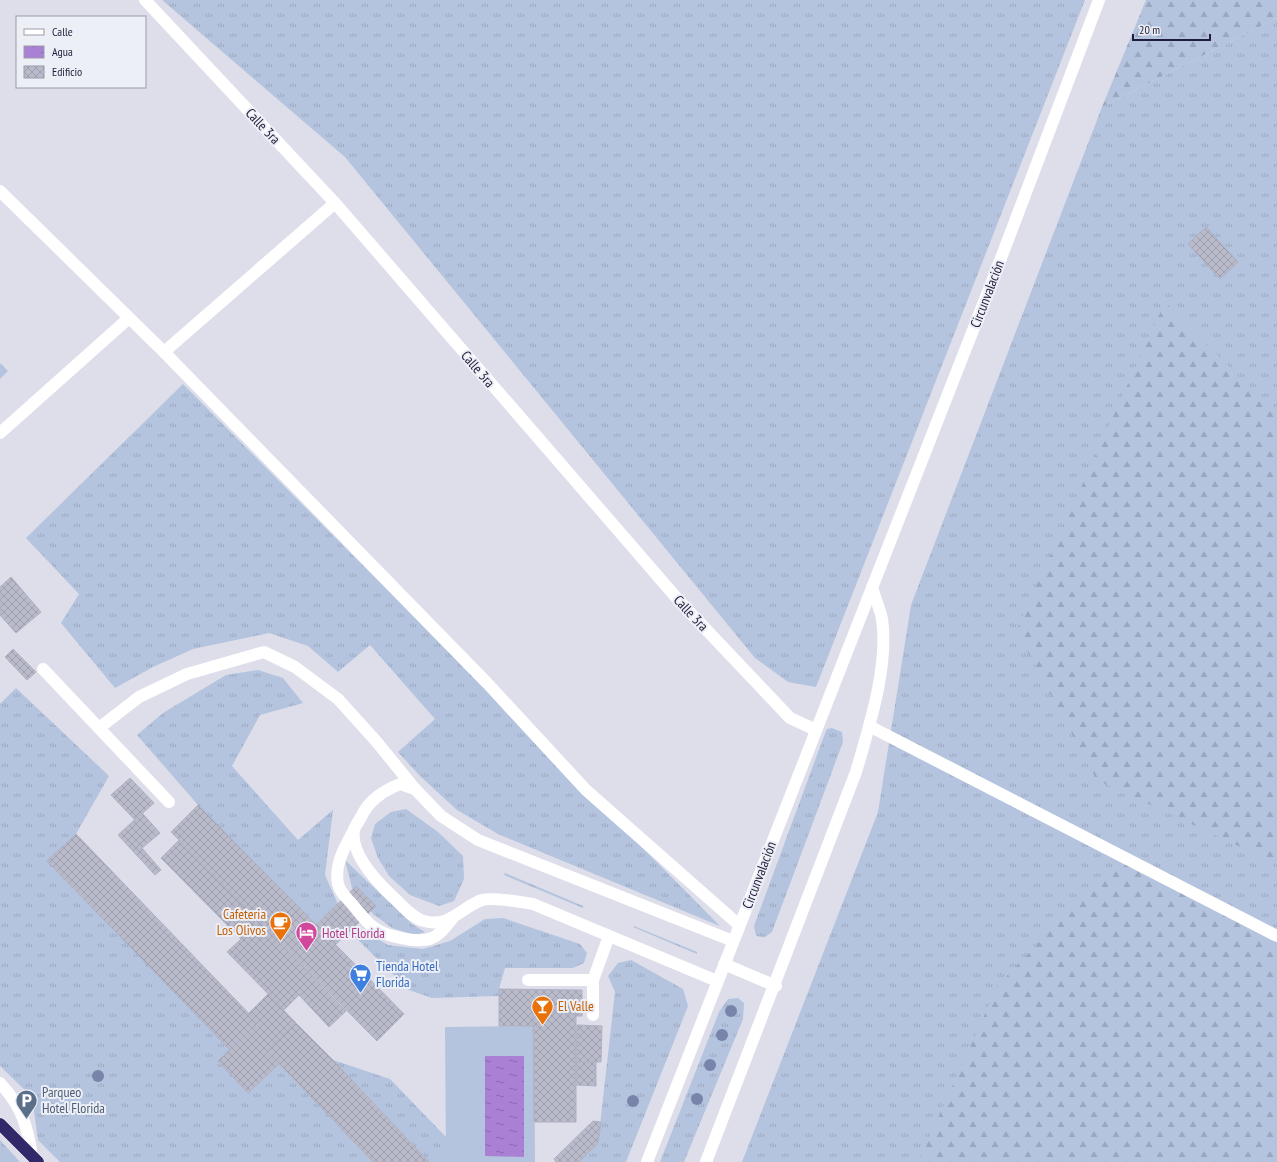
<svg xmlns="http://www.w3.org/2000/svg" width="1277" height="1162" viewBox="0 0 1277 1162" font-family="'PT Sans Narrow',sans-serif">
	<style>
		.grass { fill: url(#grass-tufts) }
		.forest { fill: url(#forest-firs) }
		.pitch { fill: #b4c4de }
		.water { fill: url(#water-ripples) }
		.building { fill: url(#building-cross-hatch); stroke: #afb1c4 }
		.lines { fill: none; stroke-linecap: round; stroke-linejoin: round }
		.highway-casing { stroke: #fff; stroke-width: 13 }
		.minor { stroke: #fff; stroke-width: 12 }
		.highway { stroke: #302869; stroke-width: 12 }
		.tree { fill: #7884a9 }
		.labels { text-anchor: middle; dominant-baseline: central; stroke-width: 4; stroke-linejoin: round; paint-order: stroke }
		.street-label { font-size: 14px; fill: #201e3b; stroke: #edeff7 }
		.food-label { font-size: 14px; fill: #c56008; stroke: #edeff7; text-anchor: end }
		.hotel-label { font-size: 14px; fill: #b23c85; stroke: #edeff7; text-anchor: start }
		.shop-label { font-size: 14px; fill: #366cbe; stroke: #edeff7; text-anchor: start }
		.service-label { font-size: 14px; fill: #4e5e75; stroke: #edeff7; text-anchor: start }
	</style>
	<defs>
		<pattern id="grass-tufts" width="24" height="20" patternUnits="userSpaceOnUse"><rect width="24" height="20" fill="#b4c4de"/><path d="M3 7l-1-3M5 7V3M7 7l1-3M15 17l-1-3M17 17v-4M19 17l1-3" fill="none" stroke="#9aa8bf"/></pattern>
		<pattern id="forest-firs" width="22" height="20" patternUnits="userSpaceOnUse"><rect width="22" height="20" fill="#b4c4de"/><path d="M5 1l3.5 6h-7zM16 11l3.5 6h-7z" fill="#9aa8bf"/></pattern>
		<pattern id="water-ripples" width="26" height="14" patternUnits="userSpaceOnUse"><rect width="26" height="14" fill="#aa80d5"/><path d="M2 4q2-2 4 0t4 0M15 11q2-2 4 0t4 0" fill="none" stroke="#8a68ae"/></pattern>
		<pattern id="building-cross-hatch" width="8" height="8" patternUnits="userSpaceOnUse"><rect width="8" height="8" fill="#b9bbcb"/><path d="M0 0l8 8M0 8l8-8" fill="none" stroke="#9fa0af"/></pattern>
	</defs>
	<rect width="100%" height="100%" fill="#dddeea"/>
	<g class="grass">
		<polygon points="162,0 1085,0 816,687 788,682 755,658 345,157"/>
		<polygon points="1277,18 1277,1162 742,1162 878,812 911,605 1102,107"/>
		<polygon points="0,363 8,371 0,379"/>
		<polygon points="183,384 720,926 498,834 457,810 420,776 398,752 435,719 370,645 338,672 308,646 269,633 193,649 153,667 115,688 61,623 79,594 26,538"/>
		<polygon points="258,670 283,678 303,703 260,715 232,766 298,840 333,810 325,875 338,904 316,925 198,805 137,735 163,713 226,675"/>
		<polygon points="16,688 109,776 76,834 48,861 230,1050 218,1061 248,1093 279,1064 373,1162 60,1162 38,1140 32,1097 0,1066 0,704"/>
		<polygon points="832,728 842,732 843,742 772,932 765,937 756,936 754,926 824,736 827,729"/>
		<polygon points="406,809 438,832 463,856 464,879 454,901 439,906 410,895 389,876 378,858 371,838 375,824 391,812"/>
		<polygon points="345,860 412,924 425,932 415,935 392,928 373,914 352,888"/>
		<polygon points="505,873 583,906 583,908 504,875"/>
		<polygon points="503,918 580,944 587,953 584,963 573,968 505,968 499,989 499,996 432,998 409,990 349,931 355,926 388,945 423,949 450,941 485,919"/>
		<polygon points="634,926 697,952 697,954 633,927"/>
		<polygon points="631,960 683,989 688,1006 626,1162 579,1162 598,1143 615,992 608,976 618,963"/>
		<polygon points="738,998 744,1003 743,1019 684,1162 660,1162 719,1012 728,999"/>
		<polygon points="333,1060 390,1079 446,1137 446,1162 429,1162"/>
		<polygon points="0,1140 20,1162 0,1162"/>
	</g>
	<g class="forest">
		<polygon points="1146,0 1277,0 1277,18 1102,107"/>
		<polygon points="1165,302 1277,415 1277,864 1097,780 1016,631"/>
		<polygon points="1122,856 1277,936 1277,1162 918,1162 998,985"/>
	</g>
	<polygon class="pitch" points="534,1026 535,1162 446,1162 445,1027"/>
	<polygon class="water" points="485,1056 524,1056 524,1157 485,1156"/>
	<g class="building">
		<polygon points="1206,227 1238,262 1220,279 1188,244"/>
		<polygon points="11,577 41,612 16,633 0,615 0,587"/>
		<polygon points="13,649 36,672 27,680 5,657"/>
		<polygon points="130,778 154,803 135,820 111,795"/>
		<polygon points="198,805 404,1014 377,1041 171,832"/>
		<polygon points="142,813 160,833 142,848 161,870 155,875 118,835"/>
		<polygon points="76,834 258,1023 230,1050 47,861"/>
		<polygon points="179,840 346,1011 329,1027 299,995 284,1010 227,952 241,939 161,858"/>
		<polygon points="356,886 376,906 335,945 316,925"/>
		<polygon points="499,989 582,990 582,1016 576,1016 576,1012 533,1012 534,1026 499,1026"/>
		<polygon points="268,994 296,1023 267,1051 279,1064 248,1093 218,1061 258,1023 249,1013"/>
		<polygon points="533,1012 576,1012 576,1122 534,1122"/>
		<polygon points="296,1023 333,1060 429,1162 373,1162 267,1051"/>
		<polygon points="577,1025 602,1026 601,1062 576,1062"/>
		<polygon points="576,1062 596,1062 596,1086 576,1085"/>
		<polygon points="593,1121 601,1122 598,1143 579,1162 556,1162 554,1159"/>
	</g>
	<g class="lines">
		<defs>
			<polyline id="highway" points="0,1124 38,1162"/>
		</defs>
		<use href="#highway" class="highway-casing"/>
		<g class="minor">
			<polyline points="145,0 335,203 681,603 790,718 816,730"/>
			<polyline points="0,191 164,352 488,684 586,790 739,925"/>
			<polyline points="164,352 335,203"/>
			<polyline points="0,433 129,318"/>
			<polyline points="43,669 169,802"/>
			<polyline points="869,726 1277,936"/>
			<polyline points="99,728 139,697 187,674 264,652 295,667 338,699 376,741 415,789"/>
			<path d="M354 830C345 847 334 864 338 884 340 893 347 898 352 904 359 912 365 921 373 927 384 936 418 944 432 938 440 935 446 926 452 919"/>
			<polyline points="724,964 776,986"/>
			<polyline points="528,980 593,980 593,1015"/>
			<polyline points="593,980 609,936"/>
			<path d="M717 981 533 904C521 902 492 897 482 900 460 908 450 928 424 921 412 918 402 905 393 897 377 882 350 854 354 830 355 826 359 821 361 817 369 800 383 791 400 784L415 789 441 816 478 840 733 941"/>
			<path d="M0 1083C22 1107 27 1125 32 1156"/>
			<polyline points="647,1162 995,274 1099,0"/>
			<path d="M706 1162 856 772C869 727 889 666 882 619 880 609 875 598 872 587"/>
		</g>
		<use href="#highway" class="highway"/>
	</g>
	<g class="tree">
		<circle cx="731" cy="1011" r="6"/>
		<circle cx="722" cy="1035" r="6"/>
		<circle cx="710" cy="1065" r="6"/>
		<circle cx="98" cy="1076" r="6"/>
		<circle cx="697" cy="1099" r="6"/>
		<circle cx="633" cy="1101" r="6"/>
	</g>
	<defs>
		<symbol id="cafe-pin" viewBox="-11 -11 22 30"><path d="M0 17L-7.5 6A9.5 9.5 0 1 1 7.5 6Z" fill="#e8710a" stroke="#edeff7"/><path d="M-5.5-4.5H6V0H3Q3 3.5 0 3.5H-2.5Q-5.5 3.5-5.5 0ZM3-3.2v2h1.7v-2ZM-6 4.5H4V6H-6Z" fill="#fff"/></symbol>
		<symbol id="hotel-pin" viewBox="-11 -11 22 30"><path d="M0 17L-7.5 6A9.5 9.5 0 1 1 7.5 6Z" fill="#d1479c" stroke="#edeff7"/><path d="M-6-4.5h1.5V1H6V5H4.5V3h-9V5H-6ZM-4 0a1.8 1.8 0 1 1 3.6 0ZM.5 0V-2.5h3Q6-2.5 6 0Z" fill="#fff"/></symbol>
		<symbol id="supermarket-pin" viewBox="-11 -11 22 30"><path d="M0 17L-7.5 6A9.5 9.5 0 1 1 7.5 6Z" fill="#3f7fe0" stroke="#edeff7"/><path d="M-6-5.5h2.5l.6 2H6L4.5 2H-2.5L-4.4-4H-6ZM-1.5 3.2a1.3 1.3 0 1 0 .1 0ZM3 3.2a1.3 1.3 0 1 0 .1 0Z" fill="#fff"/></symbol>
		<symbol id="bar-pin" viewBox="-11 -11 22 30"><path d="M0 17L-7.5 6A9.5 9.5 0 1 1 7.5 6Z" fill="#e8710a" stroke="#edeff7"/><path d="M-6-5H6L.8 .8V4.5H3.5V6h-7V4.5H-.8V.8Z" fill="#fff"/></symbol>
		<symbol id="parking-pin" viewBox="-11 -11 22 30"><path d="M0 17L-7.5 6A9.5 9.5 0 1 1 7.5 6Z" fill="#5c6f8a" stroke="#edeff7"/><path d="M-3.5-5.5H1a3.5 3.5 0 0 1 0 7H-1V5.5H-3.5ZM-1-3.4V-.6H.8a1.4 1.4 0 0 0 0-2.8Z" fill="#fff"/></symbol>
	</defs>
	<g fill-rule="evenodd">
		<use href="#cafe-pin" x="268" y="910" width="25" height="34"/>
		<use href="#hotel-pin" x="294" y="920" width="25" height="34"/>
		<use href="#supermarket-pin" x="348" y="962" width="25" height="34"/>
		<use href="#bar-pin" x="530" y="994" width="25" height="34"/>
		<use href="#parking-pin" x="14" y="1088" width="25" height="34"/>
	</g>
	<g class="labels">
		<g class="street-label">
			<text transform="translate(263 126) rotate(47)">Calle 3ra</text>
			<text transform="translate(987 294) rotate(-69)">Circunvalación</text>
			<text transform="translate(478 369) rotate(49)">Calle 3ra</text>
			<text transform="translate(691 613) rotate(47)">Calle 3ra</text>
			<text transform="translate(759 875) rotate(-69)">Circunvalación</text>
		</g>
		<g class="food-label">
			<text x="266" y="914">Cafeteria<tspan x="266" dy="16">Los Olivos</tspan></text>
			<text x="558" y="1006" text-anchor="start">El Valle</text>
		</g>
		<g class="hotel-label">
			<text x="322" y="933">Hotel Florida</text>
		</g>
		<g class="shop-label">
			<text x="376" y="966">Tienda Hotel<tspan x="376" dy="16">Florida</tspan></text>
		</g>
		<g class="service-label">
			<text x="42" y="1092">Parqueo<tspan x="42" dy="16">Hotel Florida</tspan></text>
		</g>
	</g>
	<rect x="16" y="16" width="130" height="72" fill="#edeff7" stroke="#9b9bac"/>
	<rect x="24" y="29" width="20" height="6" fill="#ffffff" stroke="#9b9bac"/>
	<text x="52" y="36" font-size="12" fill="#201e3b">Calle</text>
	<rect x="24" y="46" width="20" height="12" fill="url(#water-ripples)" stroke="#9b9bac"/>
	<text x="52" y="56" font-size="12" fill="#201e3b">Agua</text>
	<rect x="24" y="66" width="20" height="12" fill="url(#building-cross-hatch)" stroke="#9b9bac"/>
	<text x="52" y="76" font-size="12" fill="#201e3b">Edificio</text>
	<path d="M1133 34v6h77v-6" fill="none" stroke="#201e3b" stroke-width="2"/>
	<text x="1139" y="34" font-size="12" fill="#201e3b" stroke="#edeff7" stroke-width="3" paint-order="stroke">20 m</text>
</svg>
